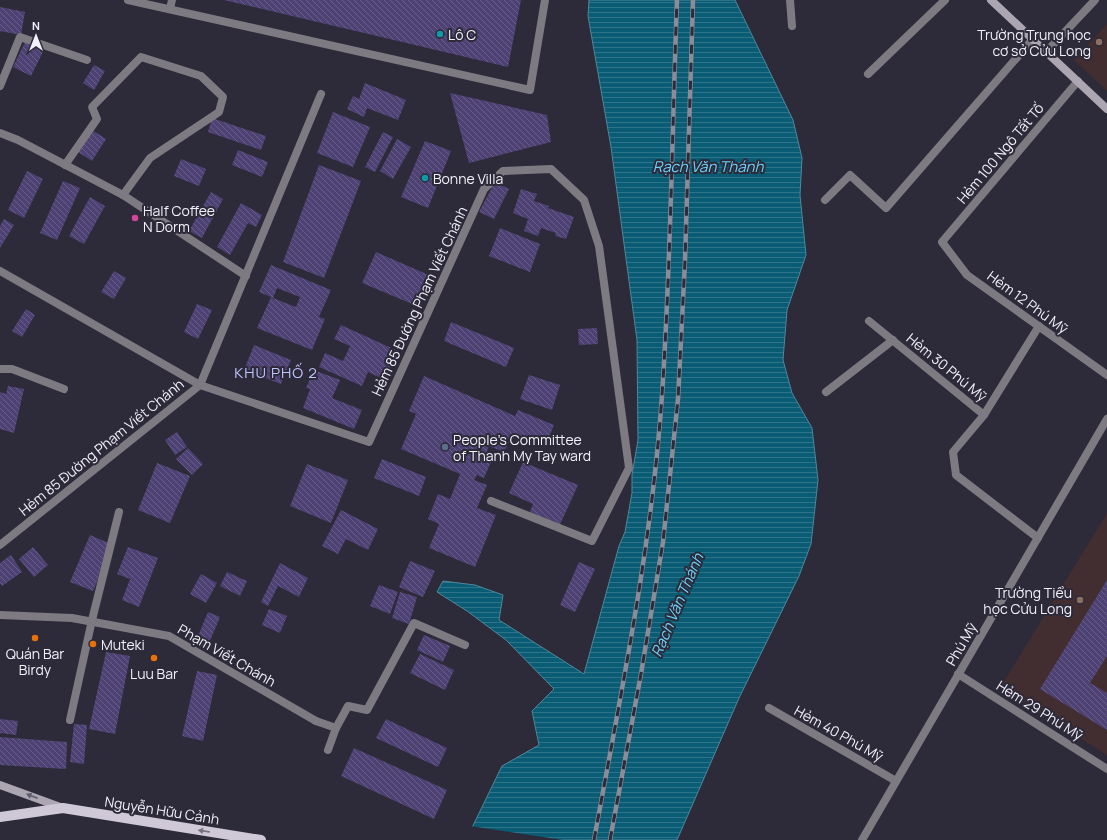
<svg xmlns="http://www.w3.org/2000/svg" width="1107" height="840" viewBox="0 0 1107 840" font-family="Manrope,sans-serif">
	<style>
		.education { fill: #422e30 }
		.water { fill: url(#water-rules); stroke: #4f889c }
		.pier { fill: #2d2a39 }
		.building { fill: url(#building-back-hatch); fill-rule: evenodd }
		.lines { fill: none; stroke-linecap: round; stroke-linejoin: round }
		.lane { stroke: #7d7a81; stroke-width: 8 }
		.street { stroke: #7d7a81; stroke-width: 8 }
		.secondary { stroke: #aba6b2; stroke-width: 8 }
		.primary { stroke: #cec8d7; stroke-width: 10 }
		.rail-casing { stroke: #8d8b97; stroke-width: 4.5 }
		.rail { stroke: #2d2a39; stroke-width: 3; stroke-dasharray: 9; stroke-linecap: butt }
		.oneway { fill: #5f5c69 }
		.oneway2 { fill: #757180 }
		.culture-dot { fill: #0f9aa8; stroke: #2d2a39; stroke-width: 1.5 }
		.education-dot { fill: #8d6e63; stroke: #2d2a39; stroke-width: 1.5 }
		.hotel-dot { fill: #d1479c; stroke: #2d2a39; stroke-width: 1.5 }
		.service-dot { fill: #5c6f8a; stroke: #2d2a39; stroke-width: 1.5 }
		.food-dot { fill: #e8710a; stroke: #2d2a39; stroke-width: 1.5 }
		.labels { text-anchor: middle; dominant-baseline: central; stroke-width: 4; stroke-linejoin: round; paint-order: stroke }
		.poi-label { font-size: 14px; fill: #f2f0fa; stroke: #2d2a39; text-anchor: start }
		.street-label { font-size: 14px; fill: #f2f0fa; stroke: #2d2a39 }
		.water-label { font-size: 15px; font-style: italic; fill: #6bd3fa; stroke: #2d2a39 }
		.neighbourhood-label { font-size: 15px; letter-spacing: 1px; fill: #bfc4fd; stroke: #2d2a39 }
	</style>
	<defs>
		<pattern id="water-rules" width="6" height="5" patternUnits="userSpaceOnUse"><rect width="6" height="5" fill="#095c74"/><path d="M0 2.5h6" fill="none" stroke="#2d7489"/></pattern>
		<pattern id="building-back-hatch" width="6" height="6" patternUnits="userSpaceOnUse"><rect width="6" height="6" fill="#4d4273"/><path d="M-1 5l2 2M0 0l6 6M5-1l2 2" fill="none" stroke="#675e88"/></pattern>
	</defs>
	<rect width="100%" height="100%" fill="#2d2a39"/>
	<g class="education">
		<polygon points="1107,24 1107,91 1074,60"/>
		<polygon points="1107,513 1107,755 1000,688"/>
	</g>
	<polygon class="water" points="589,0 735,0 793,120 802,158 800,195 806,255 787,310 783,360 792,393 812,428 818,480 811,544 799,576 739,698 677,840 466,840 502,766 539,745 532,711 554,689 506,640 467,611 437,592 443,581 475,585 503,595 499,620 584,674 619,546 625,532 632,493 632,475 638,440 637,340 611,147 588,16"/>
	<polygon class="pier" points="470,826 563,840 464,840"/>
	<g class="building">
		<polygon points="224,0 521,0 508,67"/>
		<polygon points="0,7 25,12 21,35 0,31"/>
		<polygon points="25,42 43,52 31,76 13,67"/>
		<polygon points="94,65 105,71 94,90 83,83"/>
		<polygon points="365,83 406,100 398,120 367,108 364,117 347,109 353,96 359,99"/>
		<polygon points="450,93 547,115 551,142 469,163"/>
		<polygon points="333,112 370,127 353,167 317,153"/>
		<polygon points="212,118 266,136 261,150 208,132"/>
		<polygon points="92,130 106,139 92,161 78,152"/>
		<polygon points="383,132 393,137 375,172 365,167"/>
		<polygon points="397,139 411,147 393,179 380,171"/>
		<polygon points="425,141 451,151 428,208 401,197"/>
		<polygon points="238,150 268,162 262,177 232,165"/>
		<polygon points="181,159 206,169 199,186 174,176"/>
		<polygon points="319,165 361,181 324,278 283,262"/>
		<polygon points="27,171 43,179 24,218 8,210"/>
		<polygon points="63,181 80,188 57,240 40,233"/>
		<polygon points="495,182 509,189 494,219 479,212"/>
		<polygon points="521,189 537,194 534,201 549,206 548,208 574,217 566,239 555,236 556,233 541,228 538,236 524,231 528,219 513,213"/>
		<polygon points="211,192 223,199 202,238 189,231"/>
		<polygon points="90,197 105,206 84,244 69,236"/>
		<polygon points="241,203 262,215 256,227 248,223 230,255 217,247"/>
		<polygon points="4,219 14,225 0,248 0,226"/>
		<polygon points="500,228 540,244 530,272 489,256"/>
		<polygon points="376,252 431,276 417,306 362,283"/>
		<path d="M271 265 331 290 319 317 325 319 312 350 257 328 271 297 259 292ZM277 288 300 297 296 307 273 298Z"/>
		<polygon points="114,271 126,278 114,299 101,292"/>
		<polygon points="197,304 212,310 198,339 184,332"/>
		<polygon points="26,309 35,315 22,337 12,331"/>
		<polygon points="451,322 514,348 506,367 444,341"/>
		<polygon points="341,325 398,351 385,380 368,372 362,386 319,367 325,353 343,361 350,346 334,339"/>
		<polygon points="597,328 598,344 579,345 578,329"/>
		<polygon points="254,345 291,360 281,384 244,370"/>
		<polygon points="314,370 340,380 332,398 362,410 354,429 303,408 310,389 306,388"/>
		<polygon points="529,375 560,385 552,410 520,399"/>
		<polygon points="424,376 515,416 518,410 554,425 545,447 513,433 504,452 489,446 484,459 491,462 484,478 477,475 474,480 487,485 477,508 496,515 475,567 429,548 439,524 428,519 438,494 450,499 460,474 401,449 416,414 409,411"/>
		<polygon points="8,386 24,389 14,433 0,429 0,392 6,394"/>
		<polygon points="177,432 187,447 175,455 165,440"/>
		<polygon points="188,448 203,464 192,475 176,459"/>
		<polygon points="382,459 426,477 419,496 374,478"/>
		<polygon points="523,462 578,485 559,527 529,514 533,504 509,493"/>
		<polygon points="157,463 190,476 170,523 138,510"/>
		<polygon points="307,464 348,480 331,523 290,506"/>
		<polygon points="341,510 378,529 368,550 346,539 338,554 322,546"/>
		<polygon points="90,535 113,545 93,591 70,582"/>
		<polygon points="33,547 48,565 34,577 19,559"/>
		<polygon points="128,547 158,558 139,607 122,600 130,579 117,574"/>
		<polygon points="11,555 22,572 2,586 0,583 0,563"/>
		<polygon points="410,561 435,571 423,597 399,587"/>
		<polygon points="579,562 595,569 575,612 560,605"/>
		<polygon points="280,563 308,578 299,597 278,586 268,606 261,602"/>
		<polygon points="227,572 247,581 240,596 220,586"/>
		<polygon points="201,574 217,583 206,603 190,594"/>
		<polygon points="1107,580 1107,656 1090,683 1107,693 1107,730 1040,689"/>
		<polygon points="379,585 398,592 390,614 370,606"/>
		<polygon points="400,592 417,597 409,624 392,618"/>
		<polygon points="269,609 287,616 280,633 262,625"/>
		<polygon points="208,612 220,617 210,641 198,636"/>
		<polygon points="424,635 450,646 443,662 417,650"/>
		<polygon points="106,652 130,656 115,734 89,729"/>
		<polygon points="420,654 454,670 445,690 410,673"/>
		<polygon points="197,671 217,675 203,741 182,736"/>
		<polygon points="0,719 18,721 16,735 0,733"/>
		<polygon points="386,719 447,748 438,767 376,738"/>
		<polygon points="74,724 87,725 84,764 70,762"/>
		<polygon points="0,737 67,742 66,769 0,765"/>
		<polygon points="354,748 447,790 434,819 341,776"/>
	</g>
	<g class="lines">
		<g class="lane">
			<polyline points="128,0 530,90 545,0"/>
			<polyline points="170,9 172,0"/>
			<polyline points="1047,51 1095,0"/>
			<polyline points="1078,81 942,242 967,275 1107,375"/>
			<polyline points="0,133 18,140 123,195 246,276"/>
			<polyline points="65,165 97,119 92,107 141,57 201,76 223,97 219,112 150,158 123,195"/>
			<polyline points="825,200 850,175 886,208 1033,39"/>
			<polyline points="0,271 200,385"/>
			<polyline points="869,321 984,415 953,452 956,475 1038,538"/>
			<polyline points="0,369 12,369 64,389"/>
			<polyline points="984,415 1039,326"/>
			<polyline points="70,720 92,620"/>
			<polyline points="316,721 336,728 348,706 367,710 414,623 465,645"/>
			<polyline points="328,750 336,728"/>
		</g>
		<g class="street">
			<polyline points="790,0 792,26"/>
			<polyline points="868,74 945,0"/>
			<polyline points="0,86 20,37 87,60"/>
			<polyline points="200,385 321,94"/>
			<polyline points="826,392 893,340"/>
			<polyline points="0,545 200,385 369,442 484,189 503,171 551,169 584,200 599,246 629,468 592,541 491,501"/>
			<polyline points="0,615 72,618 169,636 316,721"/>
			<polyline points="92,620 119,512"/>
			<polyline points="958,674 1107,769"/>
			<polyline points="769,708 896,781"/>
			<polyline points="862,840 1107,419"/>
		</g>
		<g class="secondary">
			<polyline points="991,0 1107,109"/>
			<polyline points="0,785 63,808"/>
		</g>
		<polyline class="primary" points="0,817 63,808 261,840"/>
		<defs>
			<g id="rail">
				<path d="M594 840C621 693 652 545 662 395 671 264 672 132 677 0"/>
				<polyline points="610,840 641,674 663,542 678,399 685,261 693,0"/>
			</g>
		</defs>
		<use href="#rail" class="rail-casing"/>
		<use href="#rail" class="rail"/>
	</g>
	<defs><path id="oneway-solid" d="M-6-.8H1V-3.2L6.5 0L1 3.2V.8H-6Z"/></defs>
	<use class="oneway" href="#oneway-solid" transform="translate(32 796) rotate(-159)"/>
	<use class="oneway2" href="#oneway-solid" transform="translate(204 831) rotate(-171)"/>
	<g class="culture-dot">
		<circle cx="440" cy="34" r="4"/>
		<circle cx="425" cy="178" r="4"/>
	</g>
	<g class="education-dot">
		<circle cx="1099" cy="42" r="4"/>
		<circle cx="1080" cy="600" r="4"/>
	</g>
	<circle class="hotel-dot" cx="135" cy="218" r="4"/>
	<circle class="service-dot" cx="445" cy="447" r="4"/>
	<g class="food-dot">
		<circle cx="35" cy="638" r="4"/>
		<circle cx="93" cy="644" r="4"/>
		<circle cx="154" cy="658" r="4"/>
	</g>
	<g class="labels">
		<g class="poi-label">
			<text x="448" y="34">Lô C</text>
			<text x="1091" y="34" text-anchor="end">Trường Trung học<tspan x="1091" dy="16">cơ sở Cửu Long</tspan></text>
			<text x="433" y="178">Bonne Villa</text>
			<text x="143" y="210">Half Coffee<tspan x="143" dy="16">N Dorm</tspan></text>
			<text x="453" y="439">People's Committee<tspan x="453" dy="16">of Thanh My Tay ward</tspan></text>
			<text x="1072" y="592" text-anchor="end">Trường Tiểu<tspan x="1072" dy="16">học Cửu Long</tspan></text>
			<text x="101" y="644">Muteki</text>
			<text x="35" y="653" text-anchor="middle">Quán Bar<tspan x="35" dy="16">Birdy</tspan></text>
			<text x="154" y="673" text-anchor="middle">Luu Bar</text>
		</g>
		<g class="street-label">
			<text transform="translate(1000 153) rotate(-50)">Hẻm 100 Ngô Tất Tố</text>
			<text transform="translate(419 301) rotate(-65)">Hẻm 85 Đường Phạm Viết Chánh</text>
			<text transform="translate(1028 302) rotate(36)">Hẻm 12 Phú Mỹ</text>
			<text transform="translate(947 367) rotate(39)">Hẻm 30 Phú Mỹ</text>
			<text transform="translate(101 447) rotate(-39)">Hẻm 85 Đường Phạm Viết Chánh</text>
			<text transform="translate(961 644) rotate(-60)">Phú Mỹ</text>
			<text transform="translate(227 655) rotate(30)">Phạm Viết Chánh</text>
			<text transform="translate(1040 710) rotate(32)">Hẻm 29 Phú Mỹ</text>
			<text transform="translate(839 733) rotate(29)">Hẻm 40 Phú Mỹ</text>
			<text transform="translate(162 810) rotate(9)">Nguyễn Hữu Cảnh</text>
		</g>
		<g class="water-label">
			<text x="708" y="166">Rạch Văn Thánh</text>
			<text transform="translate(677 605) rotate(-67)">Rạch Văn Thánh</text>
		</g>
		<g class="neighbourhood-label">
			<text x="276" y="372">KHU PHỐ 2</text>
		</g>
	</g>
	<g transform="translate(36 36)" stroke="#2d2a39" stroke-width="3" paint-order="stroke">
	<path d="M0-3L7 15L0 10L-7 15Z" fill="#f2f0fa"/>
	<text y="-6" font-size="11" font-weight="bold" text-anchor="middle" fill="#f2f0fa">N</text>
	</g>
</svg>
